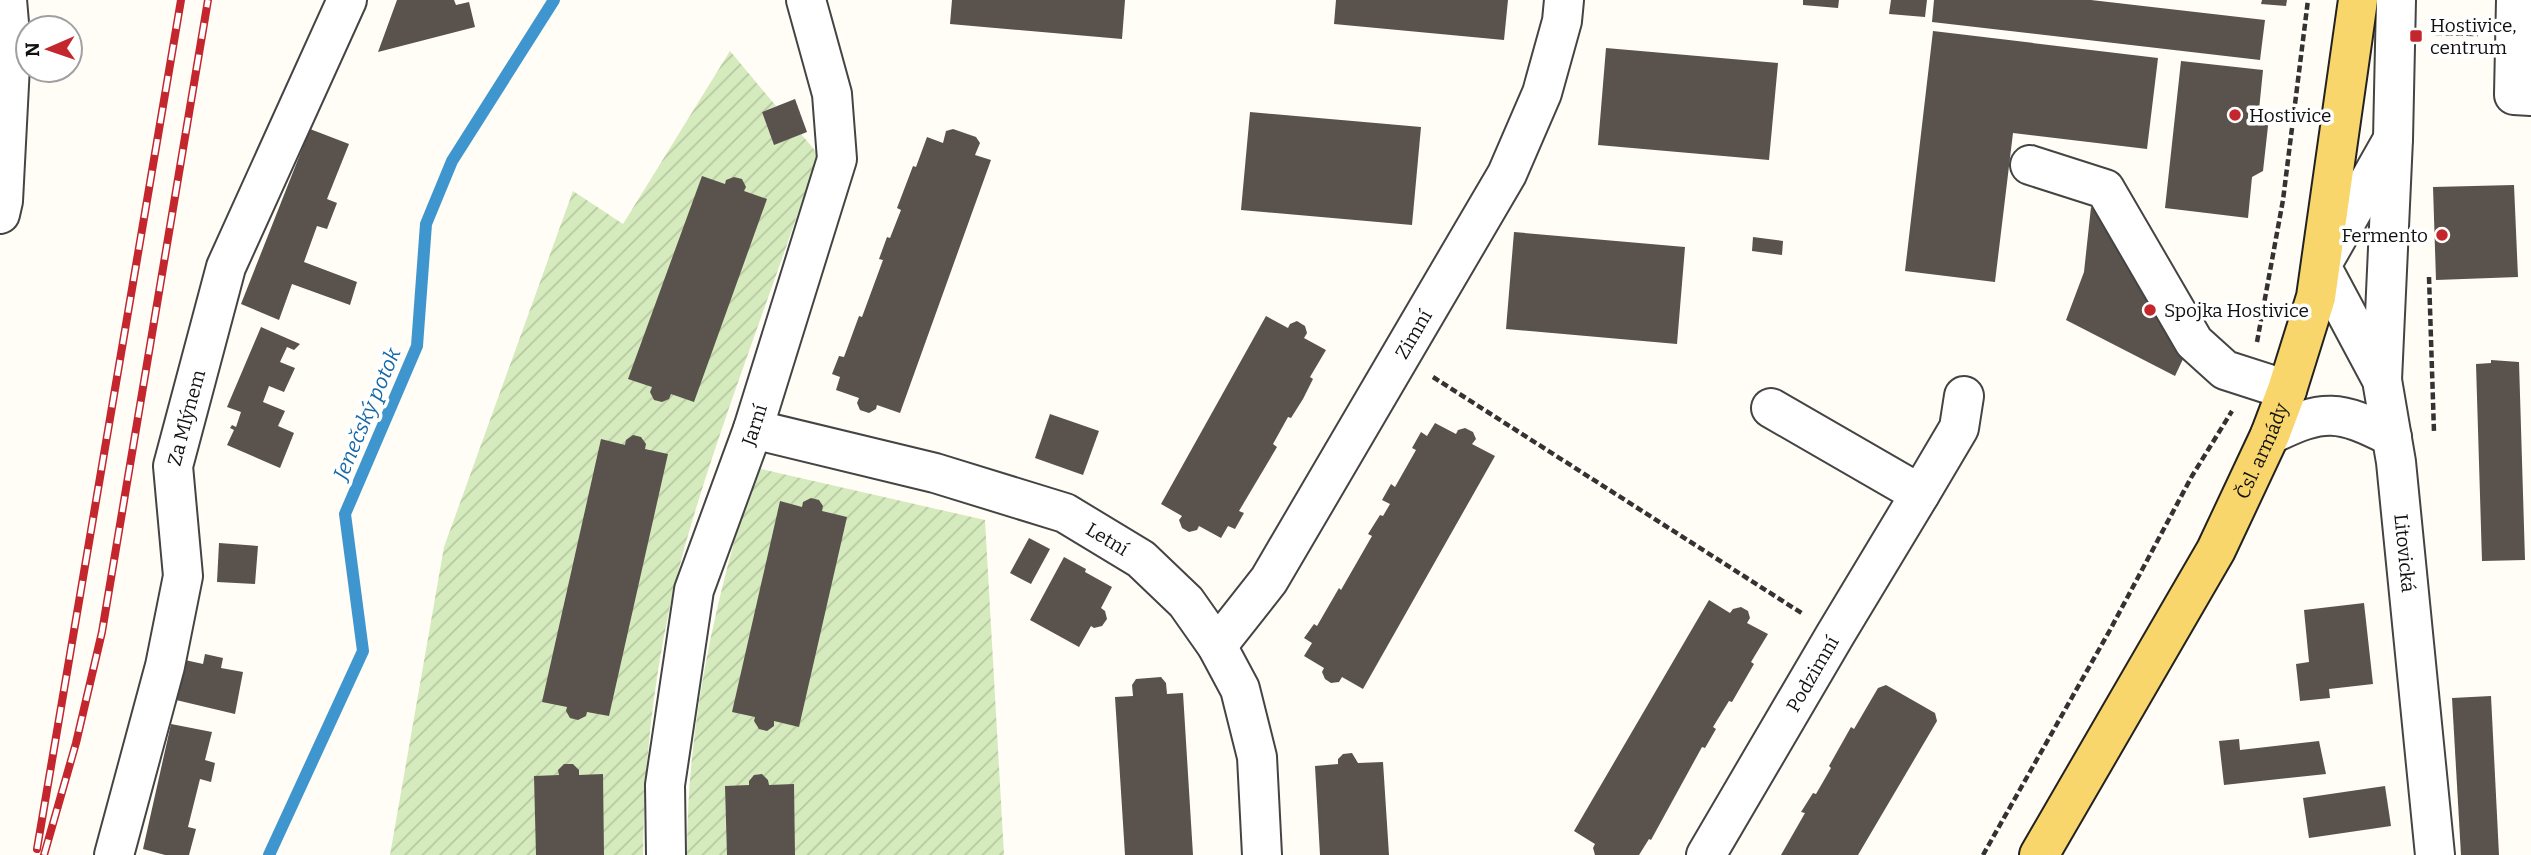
<svg xmlns="http://www.w3.org/2000/svg" width="2531" height="855" viewBox="0 0 2531 855" font-family="Bitter,serif">
	<style>
		.garden { fill: url(#garden-furrows) }
		.lines { fill: none; stroke-linecap: round; stroke-linejoin: round }
		.stream { stroke: #3f96cf; stroke-width: 12 }
		.building { fill: #5a524d }
		.minor-casing { stroke: #444; stroke-width: 42 }
		.major-casing { stroke: #222; stroke-width: 42 }
		.path { stroke: #333; stroke-width: 4.5; stroke-dasharray: 7 3.5; stroke-linecap: butt }
		.minor { stroke: #fff; stroke-width: 38 }
		.major { stroke: #f9d66b; stroke-width: 38 }
		.rail-casing { stroke: #c4262e; stroke-width: 8 }
		.rail { stroke: #fff; stroke-width: 5; stroke-dasharray: 16; stroke-linecap: butt }
		.poi-dot { fill: #c4262e; stroke: #fff; stroke-width: 2.5 }
		.labels { text-anchor: middle; dominant-baseline: central; stroke-width: 7; stroke-linejoin: round; paint-order: stroke }
		.poi-label { font-size: 19px; fill: #111; stroke: #fff; text-anchor: start }
		.street-label { font-size: 19px; fill: #111; stroke: #fff }
		.water-label { font-size: 21px; font-style: italic; fill: #1768a6; stroke: #fff }
	</style>
	<defs>
		<pattern id="garden-furrows" width="10" height="10" patternUnits="userSpaceOnUse" patternTransform="scale(1.75)"><rect width="10" height="10" fill="#d5ebbd"/><path d="M-1 1l2-2M0 10L10 0M9 11l2-2" fill="none" stroke="#b6c8a1"/></pattern>
	</defs>
	<rect width="100%" height="100%" fill="#fffdf5"/>
	<g class="garden">
		<path d="M730 51 776 106 762 112 774 144 801 134 818 154C778 275 731 394 694 515 660 624 644 741 643 855H390L444 547 573 191 623 224Z"/>
		<path d="M756 468 985 520 1004 855H687C687 721 716 595 756 468Z"/>
	</g>
	<g class="lines">
		<polyline class="stream" points="269,855 363,651 345,514 417,346 426,224 452,161 554,0"/>
	</g>
	<g class="building">
		<polygon points="397,0 454,0 456,5 469,2 475,27 378,52"/>
		<polygon points="952,0 1125,0 1122,39 950,24"/>
		<polygon points="1336,0 1508,0 1504,40 1334,24"/>
		<polygon points="1803,0 1839,0 1838,8 1803,5"/>
		<polygon points="1891,0 1927,0 1925,17 1889,14"/>
		<polygon points="1934,0 2091,0 2265,20 2260,60 1932,22"/>
		<polygon points="2262,0 2287,0 2286,6 2261,4"/>
		<polygon points="1933,31 2158,58 2147,149 2013,133 1995,282 1905,271"/>
		<polygon points="1606,48 1778,63 1769,160 1598,145"/>
		<polygon points="2181,61 2263,70 2259,110 2269,117 2263,171 2252,177 2248,218 2165,208"/>
		<polygon points="795,99 807,132 774,145 762,112"/>
		<polygon points="1250,112 1421,127 1412,225 1241,210"/>
		<polygon points="310,129 349,144 327,199 337,203 327,229 317,226 304,262 357,282 350,305 292,284 279,320 241,304"/>
		<polygon points="953,129 976,137 980,143 975,155 991,160 900,413 877,405 876,409 869,413 860,410 857,403 859,398 836,390 840,377 832,374 839,356 844,357 859,316 862,317 883,260 879,259 887,237 890,238 901,210 897,208 913,166 916,167 927,137 943,143 946,131"/>
		<polygon points="702,176 725,184 726,180 734,177 742,179 746,187 744,191 767,199 694,402 671,394 669,399 662,402 654,400 650,392 652,387 628,379"/>
		<polygon points="2514,185 2518,277 2436,280 2433,187"/>
		<polygon points="2091,207 2111,228 2184,357 2175,376 2066,320 2084,272"/>
		<polygon points="1514,232 1685,247 1677,344 1506,329"/>
		<polygon points="1753,237 1783,241 1782,255 1752,251"/>
		<polygon points="1266,316 1288,328 1290,324 1297,321 1305,326 1307,333 1304,338 1326,350 1310,377 1313,379 1303,399 1291,418 1288,417 1273,444 1277,447 1239,511 1244,513 1235,529 1228,526 1221,538 1199,526 1197,530 1189,532 1182,528 1179,520 1182,516 1161,504"/>
		<polygon points="261,327 300,344 294,350 287,347 280,362 295,368 284,392 269,386 263,402 285,411 278,426 294,433 280,468 227,445 234,430 230,428 232,425 236,427 241,412 227,407"/>
		<polygon points="2491,360 2519,362 2525,560 2482,561 2476,364 2491,363"/>
		<polygon points="1050,414 1099,431 1083,475 1035,458"/>
		<polygon points="1435,423 1456,434 1458,430 1465,428 1473,432 1476,439 1472,444 1495,456 1363,689 1342,677 1339,682 1331,683 1325,679 1322,672 1324,668 1304,656 1312,643 1304,638 1314,624 1317,626 1339,588 1341,590 1372,536 1368,534 1380,515 1383,516 1390,504 1382,500 1391,484 1395,487 1416,450 1412,448 1421,432 1427,436"/>
		<polygon points="633,435 641,437 646,444 645,449 668,454 609,716 587,712 586,716 578,720 570,718 566,711 567,707 542,702 601,439 625,445 626,440"/>
		<polygon points="811,498 819,500 823,506 822,511 847,517 799,727 774,721 774,726 767,731 759,729 754,721 755,717 732,712 780,501 802,507 803,502"/>
		<polygon points="1029,538 1050,549 1031,584 1010,573"/>
		<polygon points="219,543 258,546 255,584 217,582"/>
		<polygon points="1064,557 1086,569 1085,572 1112,587 1101,608 1105,611 1107,619 1102,626 1094,628 1091,626 1079,647 1030,620"/>
		<polygon points="1709,600 1730,613 1733,609 1741,607 1748,611 1750,618 1747,623 1768,634 1751,662 1754,664 1732,702 1729,701 1713,727 1716,729 1705,748 1702,747 1651,840 1649,839 1639,855 1595,855 1593,848 1595,844 1574,831"/>
		<polygon points="2364,603 2373,684 2329,689 2330,698 2300,701 2296,664 2309,662 2304,610"/>
		<polygon points="205,654 223,658 221,668 243,672 235,714 176,700 185,660 203,664"/>
		<polygon points="1161,677 1166,683 1167,694 1183,693 1193,855 1125,855 1115,697 1133,696 1132,685 1136,679"/>
		<polygon points="1886,685 1935,713 1937,721 1858,855 1781,855 1805,813 1801,812 1813,793 1816,794 1831,768 1829,766 1851,727 1854,729 1878,688"/>
		<polygon points="2491,696 2499,855 2461,855 2452,698"/>
		<polygon points="171,724 212,732 205,760 215,763 211,782 200,779 188,827 196,829 189,855 165,855 143,849"/>
		<polygon points="2239,739 2240,750 2319,741 2326,774 2224,785 2219,741"/>
		<polygon points="1352,753 1358,763 1383,762 1389,855 1320,855 1315,766 1338,764 1338,759 1343,754"/>
		<polygon points="564,764 573,764 579,770 579,775 603,774 604,855 536,855 534,776 559,775 558,770"/>
		<polygon points="762,774 768,780 769,785 794,784 795,855 727,855 725,786 749,785 749,781 754,775"/>
		<polygon points="2385,786 2391,826 2309,838 2303,798"/>
	</g>
	<g class="lines">
		<defs>
			<g id="minor">
				<polyline points="2516,0 2514,95 2531,96"/>
				<path id="s1" d="M2393 139 2321 266 2382 380 2396 462 2435 855"/>
				<polyline points="2030,165 2105,189 2194,342 2225,370 2287,390"/>
				<polyline points="0,214 3,201 11,46 7,0"/>
				<polyline points="2382,380 2393,139 2396,0"/>
				<path id="s2" d="M753 429 935 473 1065 513 1141 559 1186 602 1217 646 1240 689 1257 757 1262 855"/>
				<path d="M2270 435C2324 408 2339 410 2392 437"/>
				<polyline points="1920,494 1959,428 1964,396"/>
				<path id="s3" d="M1217 646 1269 580 1507 174 1542 93 1562 21 1564 0"/>
				<path id="s4" d="M114 855 165 666 183 576 173 466 226 267 347 0"/>
				<path id="s5" d="M666 855 665 785 694 590 753 429 837 159 832 94 806 0"/>
				<path id="s6" d="M1706 855 1835 635 1920 494 1771 408"/>
			</g>
			<g id="major">
				<path id="s7" d="M2039 855 2216 550 2270 435 2287 390 2316 297 2358 0"/>
			</g>
		</defs>
		<use href="#minor" class="minor-casing"/>
		<use href="#major" class="major-casing"/>
		<g class="path">
			<polyline points="2435,33 2478,34"/>
			<polyline points="2429,277 2434,432"/>
			<polyline points="2257,342 2283,200 2308,0"/>
			<polyline points="1433,377 1803,614"/>
			<polyline points="1983,855 2110,630 2192,476 2232,411"/>
		</g>
		<use href="#minor" class="minor"/>
		<use href="#major" class="major"/>
		<defs>
			<g id="rail">
				<polyline points="37,849 181,0"/>
				<polyline points="44,855 76,743 102,632 208,0"/>
			</g>
		</defs>
		<use href="#rail" class="rail-casing"/>
		<use href="#rail" class="rail"/>
	</g>
	<g class="poi-dot">
		<rect x="2409" y="29" width="14" height="14" rx="3.5"/>
		<circle cx="2235" cy="115" r="7"/>
		<circle cx="2442" cy="235" r="7"/>
		<circle cx="2150" cy="310" r="7"/>
	</g>
	<g class="labels">
		<g class="poi-label">
			<text x="2430" y="25">Hostivice,<tspan x="2430" dy="22">centrum</tspan></text>
			<text x="2249" y="115">Hostivice</text>
			<text x="2428" y="235" text-anchor="end">Fermento</text>
			<text x="2164" y="310">Spojka Hostivice</text>
		</g>
		<g class="street-label">
			<text stroke="none"><textPath href="#s3" startOffset="369">Zimní</textPath></text>
			<text stroke="none"><textPath href="#s4" startOffset="448">Za Mlýnem</textPath></text>
			<text stroke="none"><textPath href="#s5" startOffset="443">Jarní</textPath></text>
			<text stroke="none"><textPath href="#s7" startOffset="462">Čsl. armády</textPath></text>
			<text stroke="none"><textPath href="#s2" startOffset="373">Letní</textPath></text>
			<text stroke="none"><textPath href="#s1" startOffset="450">Litovická</textPath></text>
			<text stroke="none"><textPath href="#s6" startOffset="210">Podzimní</textPath></text>
		</g>
		<g class="water-label">
			<text transform="translate(367 414) rotate(-67)">Jenečský potok</text>
		</g>
	</g>
	<g transform="translate(49 49) rotate(268)"><circle r="33" fill="#ffffff" stroke="#a0a0a0" stroke-width="2"/>
	<path d="M0-5L12 26L0 18L-12 26Z" fill="#c4262e"/>
	<text y="-10" font-size="19" font-weight="bold" text-anchor="middle" fill="#111111">N</text>
	</g>
</svg>
